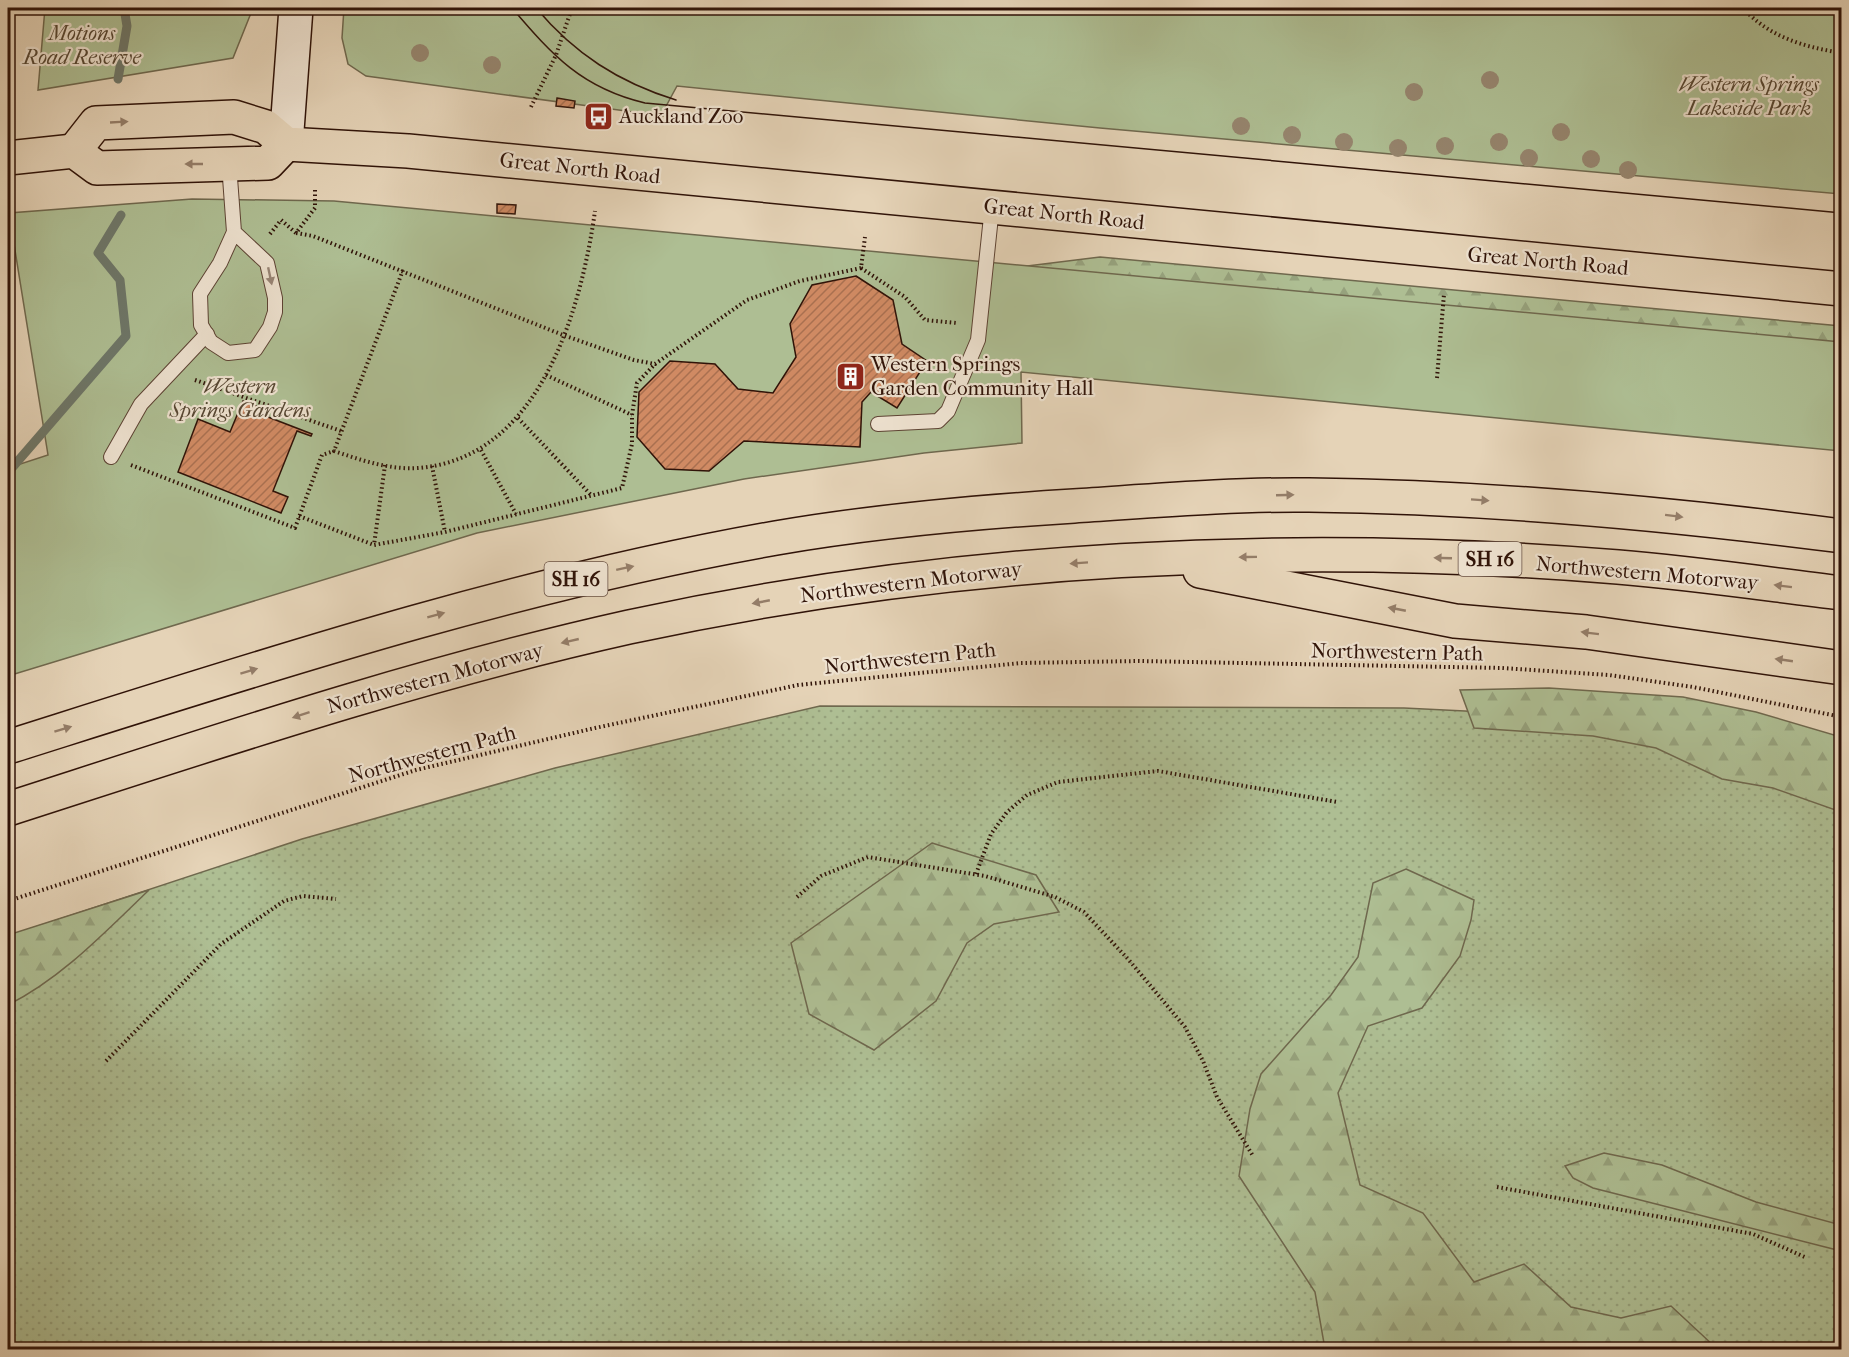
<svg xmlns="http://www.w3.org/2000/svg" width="1849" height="1357" viewBox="0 0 1849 1357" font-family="'IM FELL French Canon',serif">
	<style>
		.grass { fill: url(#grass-dots); stroke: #6f684e; stroke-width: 1.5 }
		.forest { fill: url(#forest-firs); stroke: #6f684e; stroke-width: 1.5 }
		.green { fill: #aebe93; stroke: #6f684e; stroke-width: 1.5 }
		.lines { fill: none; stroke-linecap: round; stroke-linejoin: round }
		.stream { stroke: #6e7769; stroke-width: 9 }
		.building { fill: url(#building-hatch); stroke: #301308; stroke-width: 1.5 }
		.lane-casing { stroke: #5d4334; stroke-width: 16 }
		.secondary-casing { stroke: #301308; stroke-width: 36 }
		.primary-casing { stroke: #301308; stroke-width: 36 }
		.highway-casing { stroke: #301308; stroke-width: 36 }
		.path { stroke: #301308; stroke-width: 4; stroke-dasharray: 1.5 3; stroke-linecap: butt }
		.lane { stroke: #eee2d0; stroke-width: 14 }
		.secondary { stroke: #eee2d0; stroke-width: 33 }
		.primary { stroke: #e5d3b7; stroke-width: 33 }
		.highway { stroke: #e5d3b7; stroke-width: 33 }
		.tram { stroke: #301308; stroke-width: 1.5 }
		.tree { fill: #96856e }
		.oneway { fill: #947d68 }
		.oneway2 { fill: #988576 }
		.labels { text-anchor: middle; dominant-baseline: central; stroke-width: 4.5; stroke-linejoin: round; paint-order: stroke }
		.shield { fill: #eee2d0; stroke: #695144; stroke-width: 1.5 }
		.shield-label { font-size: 20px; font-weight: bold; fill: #301308 }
		.park-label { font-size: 21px; font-style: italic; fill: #564632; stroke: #eee2d0 }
		.poi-label { font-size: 21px; fill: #301308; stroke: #eee2d0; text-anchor: start }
		.street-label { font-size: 21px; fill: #301308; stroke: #eee2d0 }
	</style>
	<defs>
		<pattern id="grass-dots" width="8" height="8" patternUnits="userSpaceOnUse" patternTransform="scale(1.5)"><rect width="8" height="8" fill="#aebe93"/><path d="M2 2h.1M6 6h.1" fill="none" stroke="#96a27d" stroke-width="1.8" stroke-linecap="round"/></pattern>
		<pattern id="forest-firs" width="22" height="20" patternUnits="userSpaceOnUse" patternTransform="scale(1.5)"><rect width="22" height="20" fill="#aebe93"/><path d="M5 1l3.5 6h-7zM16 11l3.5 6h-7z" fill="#96a27d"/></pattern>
		<pattern id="building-hatch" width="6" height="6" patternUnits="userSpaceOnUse" patternTransform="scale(1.5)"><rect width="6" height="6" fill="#d08a63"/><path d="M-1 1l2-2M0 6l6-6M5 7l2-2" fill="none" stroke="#a97050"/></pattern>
	</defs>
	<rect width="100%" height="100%" fill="#e5d3b7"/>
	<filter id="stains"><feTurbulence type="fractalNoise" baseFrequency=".00333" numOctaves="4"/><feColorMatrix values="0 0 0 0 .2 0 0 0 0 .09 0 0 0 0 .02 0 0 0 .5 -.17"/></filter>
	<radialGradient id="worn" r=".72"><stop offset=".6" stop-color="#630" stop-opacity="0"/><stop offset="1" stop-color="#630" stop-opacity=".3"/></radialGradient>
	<polygon class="grass" points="820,706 1404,708 1650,720 1841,777 1841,1349 8,1349 8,936 302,839 555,768"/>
	<g class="forest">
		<polygon points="1100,257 1841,326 1841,376 1019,267"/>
		<polygon points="1549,688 1683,697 1756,712 1841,737 1841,812 1773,788 1722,779 1656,748 1593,736 1474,728 1460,690"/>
		<polygon points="932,843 1036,875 1059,912 994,924 967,943 936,1001 874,1050 809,1014 791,943"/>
		<polygon points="1406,869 1474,900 1471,920 1460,956 1422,1008 1368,1026 1338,1093 1360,1185 1423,1213 1474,1282 1524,1264 1571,1307 1621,1318 1671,1306 1714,1346 1714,1349 1325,1349 1315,1292 1239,1176 1250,1109 1261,1074 1331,995 1358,957 1373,883"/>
		<path d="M149 890C105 932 62 978 8 1005V935Z"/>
		<polygon points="1604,1153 1662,1165 1756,1202 1841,1225 1841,1251 1593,1188 1573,1178 1565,1166"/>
	</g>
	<g class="green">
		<polygon points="45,8 253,8 233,58 38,90"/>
		<polygon points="344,8 1841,8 1841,194 1100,128 677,86 664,110 663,116 366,76 348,64 342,38"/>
		<polygon points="192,199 334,201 1841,342 1841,451 1021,372 1022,443 924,453 744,479 477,533 8,676 8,468 48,455 9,213"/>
	</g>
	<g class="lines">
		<g class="stream">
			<polyline points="118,79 127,26 124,8"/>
			<polyline points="8,494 11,469 126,336 120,280 98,253 121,215"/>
		</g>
	</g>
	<g class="building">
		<polygon points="557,98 575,101 574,108 556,106"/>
		<polygon points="497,204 516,205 515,214 497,213"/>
		<polygon points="8,270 13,303 8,304"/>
		<polygon points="856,276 893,300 902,344 927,361 897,408 871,392 862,402 860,447 744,441 709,471 665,469 637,437 639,392 670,361 715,364 738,389 773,393 796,357 790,324 812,285"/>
		<polygon points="243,401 270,411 268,417 312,434 311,436 297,431 273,491 288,497 281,513 178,472 198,419 230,432"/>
	</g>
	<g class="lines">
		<defs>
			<g id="lane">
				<polyline points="229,164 234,232 220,263 200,294 201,325 211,342 228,353 255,350 270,327 275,312 275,298 267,263 234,232"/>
				<polyline points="878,424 938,421 948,411 978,340 992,207"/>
				<polyline points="111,457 141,404 207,334"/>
			</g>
			<polyline id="secondary" points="286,144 296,8"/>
			<g id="primary">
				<polyline points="74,151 96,123 234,117 266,127 286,144 408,151 1842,289"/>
				<polyline points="8,158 74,151 97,168 268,163 286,144"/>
			</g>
			<g id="highway">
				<polyline points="1200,571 1455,621 1586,632 1842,668"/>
				<path d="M8 747C261 667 514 584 776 538 875 521 975 512 1074 506 1152 501 1231 494 1309 495 1487 497 1665 513 1842 536"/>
				<path d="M8 809C213 743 418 674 629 627 952 557 1288 540 1618 567 1692 573 1767 584 1842 593"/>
			</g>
		</defs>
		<use href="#lane" class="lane-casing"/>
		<use href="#secondary" class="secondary-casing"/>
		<use href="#primary" class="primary-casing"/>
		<use href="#highway" class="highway-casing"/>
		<g class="path">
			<polyline points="1231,8 1235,11"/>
			<path d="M1743 8C1769 37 1804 47 1842 53"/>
			<polyline points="531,107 556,55 572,8"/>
			<polyline points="315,190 315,208 296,233 313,236 563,335 634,360 655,364 747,300 800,281 861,268 865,237"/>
			<polyline points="270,234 281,220 296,233"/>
			<polyline points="861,268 905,297 925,320 957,323"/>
			<path d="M403 270 334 451C361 460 389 470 418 468 539 459 581 311 595 211"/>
			<polyline points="546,375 632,415"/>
			<polyline points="1437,378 1444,294"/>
			<polyline points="195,380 341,431"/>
			<polyline points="518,418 592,496"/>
			<polyline points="481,450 516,514"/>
			<polyline points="131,465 295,528 322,455 334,451"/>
			<polyline points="385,465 374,545 445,532 622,488 632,444 632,415 637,383 655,364"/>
			<polyline points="432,466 445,532"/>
			<polyline points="299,516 374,545"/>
			<polyline points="976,874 991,834 1007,812 1027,795 1058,782 1158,771 1337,802"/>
			<polyline points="797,897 821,876 868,857 985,876 1055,897 1084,912 1128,959 1185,1027 1203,1061 1217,1097 1253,1156"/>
			<polyline points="8,901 416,770 595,728 798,685 1021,663 1139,661 1502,668 1609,675 1693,687 1842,717"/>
			<polyline points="106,1061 221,944 284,901 303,896 336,899"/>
			<polyline points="1497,1187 1753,1234 1807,1258"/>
		</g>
		<use href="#lane" class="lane"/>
		<use href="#secondary" class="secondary"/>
		<use href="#primary" class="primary"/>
		<use href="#highway" class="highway"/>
		<g class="tram">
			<path d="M512 8C553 56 582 88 645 103L1842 213"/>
			<path d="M536 8C575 54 618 82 676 100"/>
		</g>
	</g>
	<g class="tree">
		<circle cx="420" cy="53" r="9"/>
		<circle cx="492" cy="65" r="9"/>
		<circle cx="1490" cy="80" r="9"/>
		<circle cx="1414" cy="92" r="9"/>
		<circle cx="1241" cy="126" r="9"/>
		<circle cx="1561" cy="132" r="9"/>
		<circle cx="1292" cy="135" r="9"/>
		<circle cx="1344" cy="142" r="9"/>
		<circle cx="1499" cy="142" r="9"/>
		<circle cx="1445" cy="146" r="9"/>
		<circle cx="1398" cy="148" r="9"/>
		<circle cx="1529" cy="158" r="9"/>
		<circle cx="1591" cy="159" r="9"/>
		<circle cx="1628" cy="170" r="9"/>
	</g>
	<defs><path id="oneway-solid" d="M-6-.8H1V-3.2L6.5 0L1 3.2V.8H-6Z" transform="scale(1.5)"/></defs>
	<g class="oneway">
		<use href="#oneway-solid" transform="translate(119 122) rotate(-3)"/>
		<use href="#oneway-solid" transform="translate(194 164) rotate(180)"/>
		<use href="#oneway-solid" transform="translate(1285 495) rotate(-2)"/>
		<use href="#oneway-solid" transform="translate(1480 500) rotate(4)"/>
		<use href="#oneway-solid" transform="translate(1674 516) rotate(7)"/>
		<use href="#oneway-solid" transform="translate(1248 557) rotate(179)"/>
		<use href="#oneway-solid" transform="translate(1443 558) rotate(-178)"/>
		<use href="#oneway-solid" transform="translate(1079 563) rotate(176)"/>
		<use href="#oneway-solid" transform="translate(625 568) rotate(-12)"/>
		<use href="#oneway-solid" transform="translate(1783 586) rotate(-173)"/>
		<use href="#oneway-solid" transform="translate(761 602) rotate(169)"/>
		<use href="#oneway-solid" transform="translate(1397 609) rotate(-169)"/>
		<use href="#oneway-solid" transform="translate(436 615) rotate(-15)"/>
		<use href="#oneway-solid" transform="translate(1590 633) rotate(-173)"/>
		<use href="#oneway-solid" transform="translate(570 641) rotate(167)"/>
		<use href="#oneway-solid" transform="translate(1784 660) rotate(-172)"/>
		<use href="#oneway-solid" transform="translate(249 671) rotate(-17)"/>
		<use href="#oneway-solid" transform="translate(301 715) rotate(162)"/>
		<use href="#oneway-solid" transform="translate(63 729) rotate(-17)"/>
	</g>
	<use class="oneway2" href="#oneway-solid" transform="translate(270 276) rotate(78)"/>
	<defs>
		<symbol id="bus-square" viewBox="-11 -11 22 22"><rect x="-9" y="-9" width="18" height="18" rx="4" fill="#8f2418" stroke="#eee2d0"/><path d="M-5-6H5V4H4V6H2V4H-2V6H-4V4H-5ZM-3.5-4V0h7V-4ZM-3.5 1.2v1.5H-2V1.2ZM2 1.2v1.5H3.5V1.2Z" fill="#fff"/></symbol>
		<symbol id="building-square" viewBox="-11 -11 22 22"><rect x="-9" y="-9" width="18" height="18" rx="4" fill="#8f2418" stroke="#eee2d0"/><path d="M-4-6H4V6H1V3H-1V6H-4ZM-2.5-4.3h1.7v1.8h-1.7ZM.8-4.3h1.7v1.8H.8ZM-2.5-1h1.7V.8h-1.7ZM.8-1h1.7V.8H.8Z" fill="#fff"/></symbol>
	</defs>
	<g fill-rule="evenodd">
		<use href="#bus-square" x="582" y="100" width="33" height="33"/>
		<use href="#building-square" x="834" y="360" width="33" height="33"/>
	</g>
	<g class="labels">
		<g class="shield">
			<rect x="1458.5" y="542" width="63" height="34" rx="4.5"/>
			<rect x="544.5" y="562" width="63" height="34" rx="4.5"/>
		</g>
		<g class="shield-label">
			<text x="1490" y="559">SH 16</text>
			<text x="576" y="579">SH 16</text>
		</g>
		<g class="park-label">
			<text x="82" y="33">Motions<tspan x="82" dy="24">Road Reserve</tspan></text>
			<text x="1749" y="84">Western Springs<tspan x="1749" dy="24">Lakeside Park</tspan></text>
			<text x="240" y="386">Western<tspan x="240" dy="24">Springs Gardens</tspan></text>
		</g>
		<g class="poi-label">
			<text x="619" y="116">Auckland Zoo</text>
			<text x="871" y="364">Western Springs<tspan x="871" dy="24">Garden Community Hall</tspan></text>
		</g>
		<g class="street-label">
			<text transform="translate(580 168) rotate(6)">Great North Road</text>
			<text transform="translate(1064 214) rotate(6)">Great North Road</text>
			<text transform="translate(1548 261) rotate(5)">Great North Road</text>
			<text transform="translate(1647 573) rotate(5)">Northwestern Motorway</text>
			<text transform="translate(911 582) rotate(-7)">Northwestern Motorway</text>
			<text transform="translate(1397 652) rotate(1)">Northwestern Path</text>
			<text transform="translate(910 658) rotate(-6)">Northwestern Path</text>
			<text transform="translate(435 678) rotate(-15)">Northwestern Motorway</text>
			<text transform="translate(432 754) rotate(-15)">Northwestern Path</text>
		</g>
	</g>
	<rect width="1849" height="1357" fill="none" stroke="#e5d3b7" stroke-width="30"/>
	<rect x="9" y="9" width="1831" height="1339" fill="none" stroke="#301308" stroke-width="3"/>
	<rect x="15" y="15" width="1819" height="1327" fill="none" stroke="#301308" stroke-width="1.5"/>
	<rect width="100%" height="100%" filter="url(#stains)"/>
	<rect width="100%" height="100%" fill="url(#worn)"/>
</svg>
